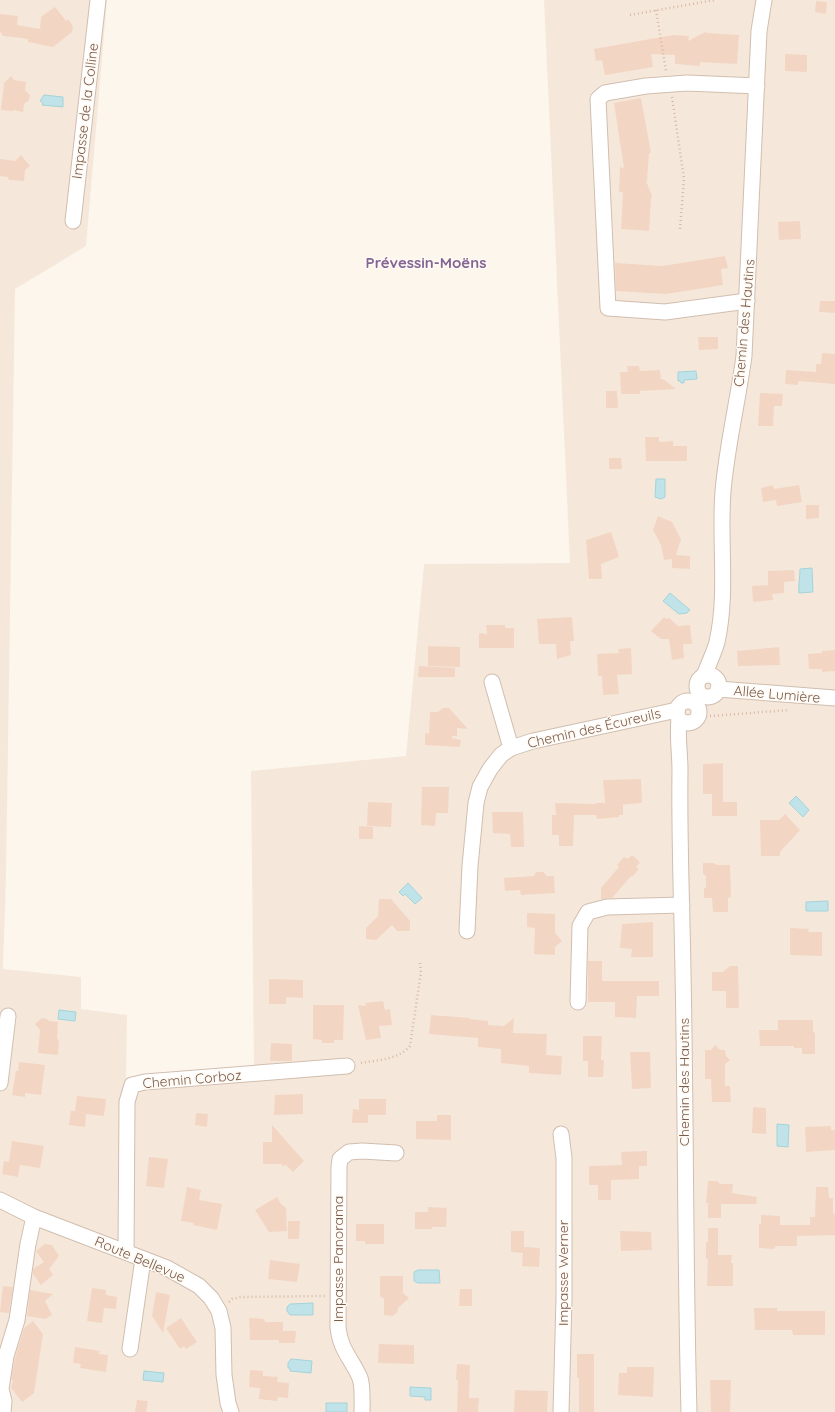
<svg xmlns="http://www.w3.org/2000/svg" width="835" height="1412" viewBox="0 0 835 1412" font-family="Quicksand,sans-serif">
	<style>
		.residential { fill: #f5e8da }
		.water { fill: #bfe3e8; stroke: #a5d3da }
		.building { fill: #f3d5c3 }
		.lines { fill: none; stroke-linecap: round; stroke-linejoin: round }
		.minor-casing { stroke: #d1beb0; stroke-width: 17 }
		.path { stroke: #d9b8a5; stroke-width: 2.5; stroke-dasharray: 1 3; stroke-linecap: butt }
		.minor { stroke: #fff; stroke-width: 15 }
		.labels { text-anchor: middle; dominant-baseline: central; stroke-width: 3; stroke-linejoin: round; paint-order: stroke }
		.street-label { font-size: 14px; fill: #7a5c4d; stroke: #fffaf3 }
		.neighbourhood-label { font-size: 15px; font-weight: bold; fill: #846695; stroke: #fffaf3 }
	</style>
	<rect width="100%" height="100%" fill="#fdf6ec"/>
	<polygon class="residential" points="0,0 107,0 86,246 15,289 6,874 3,969 81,977 81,1009 127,1015 126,1078 254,1065 251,771 406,756 424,564 570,563 544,0 835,0 835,1412 0,1412"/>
	<g class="water">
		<polygon points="44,95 63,97 63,107 42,105 43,103 40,101"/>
		<polygon points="696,371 697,379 684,380 684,383 681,383 680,381 678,381 678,372"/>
		<polygon points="656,479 665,479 665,497 661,499 655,497"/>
		<path d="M812 568 813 592 799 593C798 585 800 578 800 569Z"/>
		<polygon points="670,593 690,610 687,613 679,614 663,601"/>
		<polygon points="796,796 809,810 803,817 789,803"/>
		<polygon points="408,883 422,898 415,904 405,894 403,896 399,892"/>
		<polygon points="828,901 828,911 806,911 806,902"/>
		<polygon points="59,1010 76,1012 75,1021 58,1019"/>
		<polygon points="777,1124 789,1125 788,1147 777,1146"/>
		<polygon points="418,1270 439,1270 440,1283 418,1283 414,1281 414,1272"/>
		<polygon points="313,1303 313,1315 290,1315 287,1311 287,1307 290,1304"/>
		<polygon points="291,1359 312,1361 311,1373 290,1371 290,1368 288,1368 288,1363"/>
		<polygon points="144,1371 164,1373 163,1382 143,1380"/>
		<polygon points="410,1387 431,1388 431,1400 425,1400 425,1397 410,1396"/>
		<rect x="326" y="1403" width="21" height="9"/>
	</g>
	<g class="building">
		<polygon points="816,1 827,2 826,14 815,12"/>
		<polygon points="55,7 66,21 68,19 73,26 72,32 53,47 28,42 28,39 22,38 3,36 0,31 0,14 18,16 17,25 40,29 41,17"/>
		<polygon points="705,32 707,33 739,35 737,64 700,62 700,66 675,64 675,55 651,54 653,67 605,75 602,60 596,61 594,49 673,35 689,36 688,41"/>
		<polygon points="785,54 807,55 807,72 785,71"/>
		<polygon points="11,76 14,80 26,82 25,90 30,95 29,100 24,104 23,112 14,110 13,111 1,110 4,83"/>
		<polygon points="641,98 651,153 649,153 647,181 646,181 652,196 651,199 649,231 621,229 623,192 619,192 620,167 624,168 614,103"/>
		<polygon points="21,155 30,166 25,170 24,181 9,180 8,177 0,176 0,159 15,161"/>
		<polygon points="800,221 801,239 779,240 778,222"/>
		<polygon points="725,256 728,268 721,269 723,285 666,294 616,291 615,263 663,266"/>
		<polygon points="820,301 835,301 835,313 819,312"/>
		<polygon points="698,337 718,337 718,349 699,350"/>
		<polygon points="822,353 835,354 835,384 798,381 798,385 785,384 786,370 816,372 816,364 821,364"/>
		<polygon points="627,366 639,366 640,371 660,370 661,379 663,379 676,389 640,391 640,394 621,394 620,372 628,372"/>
		<polygon points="606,391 617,391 618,408 606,408"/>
		<polygon points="760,393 783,394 782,406 774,406 773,426 758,426"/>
		<polygon points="645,437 659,437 659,442 673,441 673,446 687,446 687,461 646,461"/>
		<polygon points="609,458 621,458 622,469 609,469"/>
		<polygon points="773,485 774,489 799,485 802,502 777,506 776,500 763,502 761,488"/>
		<polygon points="806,505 819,505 819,518 806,519"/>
		<polygon points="658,516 672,522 681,539 676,555 690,556 690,569 672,568 672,559 664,560 661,545 653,530"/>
		<polygon points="611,532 619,557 601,564 602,579 589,579 586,540"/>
		<polygon points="794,570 795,581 784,582 784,593 772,594 773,600 753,602 752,586 768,585 768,571"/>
		<polygon points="572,617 574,641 570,641 571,655 557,659 556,644 539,644 537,619"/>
		<polygon points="664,617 666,619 669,618 678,626 690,625 692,644 683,644 684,658 672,660 669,639 661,639 651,631"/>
		<polygon points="486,625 505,625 505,628 514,628 514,648 479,648 479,633 487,634"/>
		<polygon points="428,646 460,647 460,667 428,666"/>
		<polygon points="779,647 780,665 738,666 737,651"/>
		<polygon points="631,648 632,674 617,675 619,694 603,695 602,676 598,676 597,654 619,653 618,649"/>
		<polygon points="835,650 835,671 822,672 822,669 809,669 808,654 822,653 822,651"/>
		<polygon points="419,666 455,668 455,677 418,677"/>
		<polygon points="443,708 449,708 468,729 457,728 457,736 452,736 452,738 461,740 460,747 425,745 425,733 429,734 430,712 438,712"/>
		<polygon points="723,763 723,802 737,802 737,816 712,816 712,794 703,794 703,764"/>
		<polygon points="641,779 642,803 618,805 623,805 623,815 619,815 619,817 597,819 596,815 574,815 573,846 559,846 559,835 552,835 552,815 556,815 555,803 596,804 596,803 605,803 603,780"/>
		<polygon points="422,787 449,787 448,813 436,813 435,826 421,825"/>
		<polygon points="368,802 392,803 391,827 367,826"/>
		<polygon points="492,812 523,812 524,847 511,847 510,834 493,833"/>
		<polygon points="785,814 800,830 780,852 780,856 761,856 760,820 779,820"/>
		<polygon points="359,826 373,827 373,839 359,839"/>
		<polygon points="632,855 640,862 636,867 639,869 632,877 631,876 612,898 601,899 601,888 619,867 617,865 624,857 628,859"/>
		<polygon points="703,863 713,863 718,865 730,865 731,898 728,897 728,912 713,912 712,898 704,898 704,889 706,887 706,876 703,874"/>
		<polygon points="536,872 543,872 547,876 554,876 555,893 521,895 520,890 505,891 504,878 534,876"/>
		<polygon points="379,899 391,899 410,921 410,931 397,931 392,925 376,940 366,939 366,928 378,916"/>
		<polygon points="527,913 555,914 555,933 562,941 555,947 555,955 534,954 535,928 527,927"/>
		<polygon points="653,922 653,957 631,957 632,949 620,948 622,924"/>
		<polygon points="790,928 809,929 808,932 822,932 822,956 790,955"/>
		<polygon points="588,961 602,961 602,981 659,981 659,996 637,996 636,1018 615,1017 615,1002 588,1002"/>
		<polygon points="730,966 738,966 739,1008 726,1008 726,991 712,991 712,972 723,972"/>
		<polygon points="269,979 303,980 303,998 286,997 286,1004 269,1004"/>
		<polygon points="383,1001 385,1010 390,1009 392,1025 379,1026 381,1038 366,1040 358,1005 366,1006 365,1003"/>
		<polygon points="313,1005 344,1005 343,1040 334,1040 334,1043 322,1043 322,1040 313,1039"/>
		<polygon points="431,1015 470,1018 469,1019 488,1021 488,1025 504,1026 514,1018 513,1033 547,1034 546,1055 562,1056 561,1075 529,1073 529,1066 501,1063 501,1049 478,1047 478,1038 429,1034"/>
		<polygon points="42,1018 47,1019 49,1021 58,1022 57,1038 59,1041 58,1055 38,1053 40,1030 35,1024"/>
		<polygon points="778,1020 813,1020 813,1032 815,1033 815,1054 802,1054 802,1048 794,1048 794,1046 760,1046 759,1030 778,1030"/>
		<polygon points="583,1036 602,1036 601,1060 604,1060 603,1077 588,1077 588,1061 583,1061"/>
		<polygon points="271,1043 292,1044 292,1061 270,1061"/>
		<polygon points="715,1045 720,1050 725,1050 726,1056 730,1060 725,1064 725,1086 730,1086 731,1102 712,1102 711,1079 705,1079 705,1050 711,1050"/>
		<polygon points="630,1052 650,1052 651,1088 632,1089"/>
		<polygon points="19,1062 45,1065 41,1095 25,1093 25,1097 12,1095 16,1071 18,1071"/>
		<polygon points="303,1094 303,1114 274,1115 275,1095"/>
		<polygon points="77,1096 106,1099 104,1116 86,1114 85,1127 69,1125 71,1111 75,1111"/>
		<polygon points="359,1099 386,1099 386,1115 368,1115 368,1123 352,1123 353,1109 359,1110"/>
		<polygon points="753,1107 766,1108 766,1134 752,1133"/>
		<polygon points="196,1113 208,1114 207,1127 195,1125"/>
		<polygon points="437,1115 451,1115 451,1140 416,1139 416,1121 437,1121"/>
		<polygon points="272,1125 304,1161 293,1172 286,1165 282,1166 282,1164 263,1164 263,1142 272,1142"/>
		<polygon points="831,1126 831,1130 835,1130 835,1150 806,1152 805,1127"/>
		<polygon points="12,1141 44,1146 40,1168 20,1165 18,1177 2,1174 4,1161 9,1162"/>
		<polygon points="647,1151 647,1166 639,1166 639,1179 611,1180 611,1200 598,1200 598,1185 589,1185 589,1166 622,1165 621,1152"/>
		<polygon points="149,1157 168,1159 164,1188 146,1186"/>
		<polygon points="708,1181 717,1181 720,1184 733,1184 732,1193 757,1197 756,1204 721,1204 721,1218 708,1218 708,1203 706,1203"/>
		<polygon points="187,1187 201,1190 199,1200 222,1204 217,1230 193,1225 194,1223 181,1221"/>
		<polygon points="816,1187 828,1187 829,1198 833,1198 833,1213 834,1213 835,1217 835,1235 797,1236 797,1246 776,1246 774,1249 759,1248 759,1224 761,1224 761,1215 780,1216 780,1225 810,1225 810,1217 815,1217"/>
		<polygon points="277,1197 281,1204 286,1208 287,1231 269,1232 255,1210"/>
		<polygon points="428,1207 447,1208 446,1227 432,1227 432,1229 415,1229 415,1212 428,1212"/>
		<polygon points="288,1221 300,1221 299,1239 288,1239"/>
		<polygon points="356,1224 384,1224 384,1244 365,1244 365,1241 356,1241"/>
		<polygon points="708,1228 718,1228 718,1255 732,1255 731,1263 733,1263 733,1286 707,1286 708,1259 706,1259 706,1242 708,1242"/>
		<polygon points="511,1231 524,1231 524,1247 540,1248 539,1267 522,1266 523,1253 511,1252"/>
		<polygon points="620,1231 651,1232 652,1250 621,1251"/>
		<polygon points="45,1244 52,1245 59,1256 49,1269 53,1275 41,1285 33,1274 33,1269 44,1262 46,1265 36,1251"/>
		<polygon points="270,1260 300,1264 297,1282 268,1279"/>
		<polygon points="380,1276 403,1276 403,1293 409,1298 398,1308 398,1311 393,1316 384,1315 384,1299 380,1296"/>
		<polygon points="3,1286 13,1287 9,1313 0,1312"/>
		<polygon points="92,1288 106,1290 106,1295 117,1297 116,1309 104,1308 102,1323 87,1321"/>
		<polygon points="460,1289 472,1289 472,1306 459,1306"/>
		<polygon points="30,1290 53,1294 45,1301 52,1315 45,1319 27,1316"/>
		<polygon points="156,1292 170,1295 163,1333 152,1316"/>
		<polygon points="754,1308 777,1308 777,1311 825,1311 825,1335 793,1335 792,1330 755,1330"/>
		<polygon points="181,1318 197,1342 186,1349 184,1346 180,1349 166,1328"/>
		<polygon points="249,1318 264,1319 265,1322 283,1322 283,1331 296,1331 295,1343 279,1343 279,1340 250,1340"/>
		<polygon points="33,1321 43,1334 34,1393 22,1402 11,1388 13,1380 11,1380 15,1358 24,1328"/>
		<polygon points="379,1344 414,1345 414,1364 378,1363"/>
		<polygon points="75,1347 100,1351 99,1354 108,1355 106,1372 80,1368 81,1364 73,1363"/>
		<polygon points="577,1354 594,1354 594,1412 579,1412 579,1378 577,1378"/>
		<polygon points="457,1364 470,1365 469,1398 479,1398 478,1412 457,1412 458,1380 456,1380"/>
		<polygon points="627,1367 654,1367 653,1397 618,1395 619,1373 627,1373"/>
		<polygon points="250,1370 263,1371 263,1376 278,1377 277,1382 289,1383 288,1398 278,1397 277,1401 259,1399 260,1388 249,1387"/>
		<polygon points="710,1380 731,1380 730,1412 711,1412"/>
		<polygon points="515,1390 548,1391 547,1412 514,1412"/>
		<polygon points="137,1400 148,1401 146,1412 135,1412"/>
	</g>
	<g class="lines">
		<defs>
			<g id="minor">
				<polyline points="73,221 98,0"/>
				<polyline points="747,301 665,312 608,308 598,99 605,93 646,86 687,83 757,86"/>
				<circle cx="708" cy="686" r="11"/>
				<path d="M704 676C708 665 714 653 717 642 728 593 719 541 723 491 727 445 738 401 744 356L759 31 764 0"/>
				<polyline points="492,682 511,748"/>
				<polyline points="718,689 835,698"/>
				<circle cx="688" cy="712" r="11"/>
				<path d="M679 719C677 736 680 753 680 771 679 838 682 905 683 973 686 1119 685 1266 689 1412"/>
				<polyline points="467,931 470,866 476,803 480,787 490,769 501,755 511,748 533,741 677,710"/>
				<polyline points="578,1002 580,926 588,912 607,907 682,905"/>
				<polyline points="0,1083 8,1016"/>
				<polyline points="561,1134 564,1158 564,1298 561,1412"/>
				<polyline points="0,1200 34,1217 167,1268 199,1286 211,1298 219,1311 223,1328 224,1375 228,1403 231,1412"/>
				<polyline points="126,1252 127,1102 132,1085 145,1082 347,1066"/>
				<polyline points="130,1349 143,1259"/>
				<polyline points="3,1412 4,1401 1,1389 6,1356 17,1320 28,1244 34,1217"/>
				<path d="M362 1412C362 1403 363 1386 360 1378 352 1359 340 1350 338 1327L339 1167 340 1159 349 1152 362 1151 396 1153"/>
			</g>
		</defs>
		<use href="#minor" class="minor-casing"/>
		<g class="path">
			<polyline points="656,10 666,71"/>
			<polyline points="630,15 715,0"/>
			<polyline points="672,97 684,179 680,229"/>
			<polyline points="698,717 789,710"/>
			<path d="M361 1063C377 1060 398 1060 410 1046L421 972 420 963"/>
			<polyline points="229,1302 232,1299 241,1297 325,1296"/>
		</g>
		<use href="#minor" class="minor"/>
	</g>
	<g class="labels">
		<g class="street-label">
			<text transform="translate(85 111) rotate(-83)">Impasse de la Colline</text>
			<text transform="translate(744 323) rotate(-85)">Chemin des Hautins</text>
			<text transform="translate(777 694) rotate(5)">Allée Lumière</text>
			<text transform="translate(594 728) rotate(-13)">Chemin des Écureuils</text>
			<text transform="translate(192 1079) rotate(-5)">Chemin Corboz</text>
			<text transform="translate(684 1082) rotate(-90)">Chemin des Hautins</text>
			<text transform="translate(140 1259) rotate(23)">Route Bellevue</text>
			<text transform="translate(338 1259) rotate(-90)">Impasse Panorama</text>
			<text transform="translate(563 1273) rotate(-90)">Impasse Werner</text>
		</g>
		<g class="neighbourhood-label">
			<text x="426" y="262">Prévessin-Moëns</text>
		</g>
	</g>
</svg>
